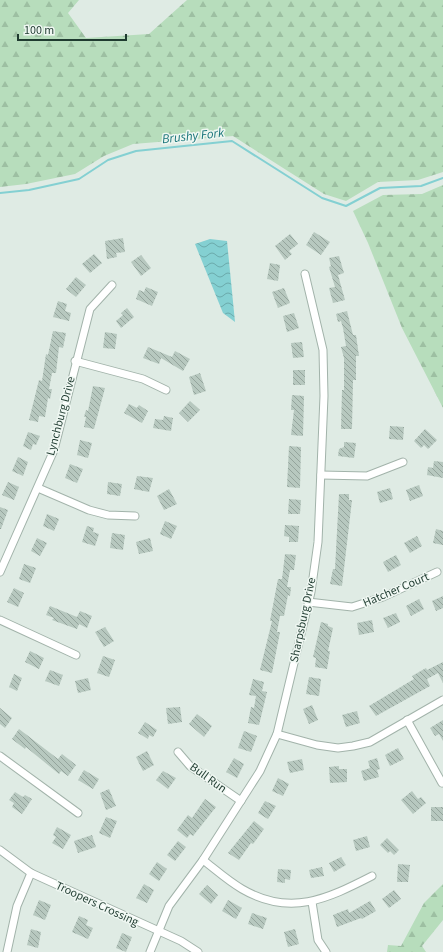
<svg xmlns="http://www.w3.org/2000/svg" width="443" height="952" viewBox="0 0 443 952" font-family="'Source Sans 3',sans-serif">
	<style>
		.forest { fill: url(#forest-firs) }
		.water { fill: url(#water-waves) }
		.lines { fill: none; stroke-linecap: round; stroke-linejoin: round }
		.stream { stroke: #84d0d2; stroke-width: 2 }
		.building { fill: url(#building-back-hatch) }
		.street-casing { stroke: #a2b3aa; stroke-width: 9 }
		.street { stroke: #fff; stroke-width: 7 }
		.labels { text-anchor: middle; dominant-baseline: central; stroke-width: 3; stroke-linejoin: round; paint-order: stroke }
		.street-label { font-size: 12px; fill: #1f3b30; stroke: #eff7f2 }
		.water-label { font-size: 13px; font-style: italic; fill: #187478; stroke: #eff7f2 }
	</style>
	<defs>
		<pattern id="forest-firs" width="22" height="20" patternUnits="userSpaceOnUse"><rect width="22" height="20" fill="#b7ddbc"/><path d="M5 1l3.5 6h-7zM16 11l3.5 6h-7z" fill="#9dbfa2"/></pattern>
		<pattern id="water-waves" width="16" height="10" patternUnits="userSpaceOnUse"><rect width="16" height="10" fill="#84d0d2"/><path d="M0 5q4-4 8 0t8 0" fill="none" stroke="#6baaab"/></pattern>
		<pattern id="building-back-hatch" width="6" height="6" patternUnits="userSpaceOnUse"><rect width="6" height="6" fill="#b7c8bf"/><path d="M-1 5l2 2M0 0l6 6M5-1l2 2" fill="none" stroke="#94a49c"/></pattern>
	</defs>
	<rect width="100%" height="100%" fill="#dfebe4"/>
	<g class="forest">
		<polygon points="0,0 79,0 68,13 86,38 149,34 187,0 443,0 443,172 418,180 378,182 346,201 324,194 233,136 133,144 104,156 75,174 26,184 0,187"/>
		<polygon points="443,185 443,408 402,328 368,243 353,211 383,195 422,194"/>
		<polygon points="443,884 443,920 422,946 426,952 387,952 388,945 401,946 424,903"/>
	</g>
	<polygon class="water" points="210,239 227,241 235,322 223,313 195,244"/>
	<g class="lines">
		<polyline class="stream" points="0,193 29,190 79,179 108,160 136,151 232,141 322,198 346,206 380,188 421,186 443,178"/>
	</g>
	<g class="building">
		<polygon points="314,232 330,242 321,255 306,245"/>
		<polygon points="290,234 298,244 289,251 292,254 285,260 275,246"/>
		<polygon points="123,238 125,252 116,253 117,257 107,259 105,241"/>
		<polygon points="94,254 102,263 90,273 82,264"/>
		<polygon points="141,255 151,268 141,276 131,262"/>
		<polygon points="339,256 344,273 338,275 345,300 333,303 329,288 335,287 329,267 331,266 329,258"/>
		<polygon points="270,263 280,265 278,281 267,279"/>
		<polygon points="76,277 86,285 76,297 66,289"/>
		<polygon points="146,287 158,292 152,306 136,299 139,290 144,292"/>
		<polygon points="284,288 290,303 278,308 272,292"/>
		<polygon points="58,301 67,304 65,311 71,313 69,321 53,317"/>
		<polygon points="127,308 134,317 121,328 116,321 123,315 121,313"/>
		<polygon points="347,311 353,335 356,335 359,356 356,356 356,380 353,380 352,429 341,429 342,390 344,390 344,358 341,347 346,346 343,328 341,321 338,322 336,314"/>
		<polygon points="294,313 299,328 287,332 283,316"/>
		<polygon points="53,331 66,333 63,348 59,347 56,373 52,373 49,389 52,389 50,399 48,398 45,417 39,416 38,422 29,420 39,380 42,381 46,354 48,355"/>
		<polygon points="105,332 117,334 115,349 103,348"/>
		<polygon points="302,342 304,357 293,358 291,343"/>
		<polygon points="148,347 172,357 175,351 190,359 183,371 161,358 159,364 143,358"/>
		<rect x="293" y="370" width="12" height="15"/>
		<polygon points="200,373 206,391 194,395 189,377"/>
		<polygon points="93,386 105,388 94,429 84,427 86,417 84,417 86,410 88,411"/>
		<polygon points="292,395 304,396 303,436 291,435 294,410 291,410"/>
		<polygon points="190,401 200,410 188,422 179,413"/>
		<polygon points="129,404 137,408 139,405 148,411 142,423 124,413"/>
		<polygon points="164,416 173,418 171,431 153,428 155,419 163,420"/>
		<polygon points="390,426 404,427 403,440 389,439"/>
		<polygon points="425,429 437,440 428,449 424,445 421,448 414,441"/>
		<polygon points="28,432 40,436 36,445 33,444 31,450 23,446"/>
		<polygon points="80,440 92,443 88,458 77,455"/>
		<polygon points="344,442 356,443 354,458 338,456 339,449 344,447"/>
		<polygon points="289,446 301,447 300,488 287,487"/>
		<polygon points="18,457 28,462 23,476 12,471"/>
		<polygon points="434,461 443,462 443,478 427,475 428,467 433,468"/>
		<polygon points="70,464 83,469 77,483 65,478"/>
		<polygon points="137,476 153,478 149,492 134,489"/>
		<polygon points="8,482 19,487 14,500 2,495"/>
		<polygon points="108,482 122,484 120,496 107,494"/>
		<polygon points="419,485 423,496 410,501 406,490"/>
		<polygon points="390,488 393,499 380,503 377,492"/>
		<polygon points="169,489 177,504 164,510 157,496"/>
		<polygon points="339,494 349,494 349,500 352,500 342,586 330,584 333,569 335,569"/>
		<polygon points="289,499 301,500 300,514 288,514"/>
		<polygon points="0,507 8,510 1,529 0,529"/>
		<polygon points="47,514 59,519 54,531 43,526"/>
		<polygon points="165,521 177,526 171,539 160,534"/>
		<polygon points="285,525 299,526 298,542 289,542 289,537 284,536"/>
		<polygon points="87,526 94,528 93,532 99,534 95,546 82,542"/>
		<polygon points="436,529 443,531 443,545 433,543"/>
		<polygon points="112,533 125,535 123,550 110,548"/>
		<polygon points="417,536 422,546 410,553 404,543"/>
		<polygon points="37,538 47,543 40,556 31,551"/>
		<polygon points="150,538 153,551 139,554 136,542"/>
		<polygon points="285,554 296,555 294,570 290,570 287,587 291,587 290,596 288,595 284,616 280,616 277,632 280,632 272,673 260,670 272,621 270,621 278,579 282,579"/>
		<polygon points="396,555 401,565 388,572 383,562"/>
		<polygon points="24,564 36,568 30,583 19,579"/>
		<polygon points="14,588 24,593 18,607 7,602"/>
		<polygon points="443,596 443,608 436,611 432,601"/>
		<polygon points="419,599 424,609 411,616 406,606"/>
		<polygon points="50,606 77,617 80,611 92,616 87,628 79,624 77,629 52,620 54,618 46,615"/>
		<polygon points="396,613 400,622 388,628 383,618"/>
		<polygon points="372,620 374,632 359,635 357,623"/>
		<polygon points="321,622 328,624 328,626 333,628 328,651 330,651 327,669 315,667 316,658 313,657"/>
		<polygon points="105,627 114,641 104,647 95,632"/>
		<polygon points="30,651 44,658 39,669 25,662"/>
		<polygon points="103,656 115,660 109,677 97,673"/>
		<polygon points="443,662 443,683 438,673 427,679 430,686 376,716 369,706 414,679 412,676 426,668 427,670"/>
		<polygon points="50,670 63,675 59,686 45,681"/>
		<polygon points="14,674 22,678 17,691 9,687"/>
		<polygon points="309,677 321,679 319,696 306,694"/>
		<polygon points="88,678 91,690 78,693 75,681"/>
		<polygon points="253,679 264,682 262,691 267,692 259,725 248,723 251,707 254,708 256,696 249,695"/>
		<polygon points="312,705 318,720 309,724 303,709"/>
		<polygon points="180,707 182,722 168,724 166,708"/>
		<polygon points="0,708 12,718 5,728 0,724"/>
		<polygon points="357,711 360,723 346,727 342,715"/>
		<polygon points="197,714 212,726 204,737 189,724"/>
		<polygon points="443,720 443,741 439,734 435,736 430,728"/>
		<polygon points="145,722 157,730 153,737 149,735 148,739 138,733"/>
		<polygon points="19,729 58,759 62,754 76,765 68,776 61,771 59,774 26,747 25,749 12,739"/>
		<polygon points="244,731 257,736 251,752 238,748"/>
		<polygon points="398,748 404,759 390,766 385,755"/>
		<polygon points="147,751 154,765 143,771 136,757"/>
		<polygon points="234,758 244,764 237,778 226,772"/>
		<polygon points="377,758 380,769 377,770 379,777 364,781 361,771 370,768 368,761"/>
		<polygon points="302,759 304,770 290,773 287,762"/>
		<polygon points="339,766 339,769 347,769 347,782 330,783 329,767"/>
		<polygon points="84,770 99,779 93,789 78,780"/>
		<polygon points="163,771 176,778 168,789 156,780"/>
		<polygon points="278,778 289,784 283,796 272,791"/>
		<polygon points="109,789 116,806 106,810 100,793"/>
		<polygon points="412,791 418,799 421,797 426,803 413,814 401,800"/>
		<polygon points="15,792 23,797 25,795 32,799 22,814 12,807 14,803 9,800"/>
		<polygon points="205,799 216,807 193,836 190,834 187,838 177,830 188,815 192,818"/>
		<polygon points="265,801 276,806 268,819 258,813"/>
		<rect x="431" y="807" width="12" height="14"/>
		<polygon points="106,817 117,821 110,838 99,833"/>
		<polygon points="254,821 264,829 253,844 251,843 239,860 228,853"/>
		<polygon points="57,827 71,835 63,849 52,843 56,837 53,835"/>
		<polygon points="92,835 96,847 78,853 74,841"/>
		<polygon points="367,836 370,847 356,851 353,840"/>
		<polygon points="387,838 399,850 394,855 390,851 388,853 380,845"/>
		<polygon points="178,841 186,847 175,861 167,855"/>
		<polygon points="341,857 346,865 334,872 329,863"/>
		<polygon points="157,862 167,869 159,881 149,874"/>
		<polygon points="398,864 410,865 408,882 397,882"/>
		<polygon points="322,867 324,876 311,878 309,870"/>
		<polygon points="278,869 291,870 290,880 285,879 285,883 277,882"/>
		<polygon points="144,884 154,890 147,903 136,898"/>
		<polygon points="207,885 218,895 211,904 199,894"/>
		<polygon points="394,890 401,899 389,908 382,899"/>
		<polygon points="39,900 51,905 45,920 33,915"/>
		<polygon points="228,900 242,908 236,919 222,911"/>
		<polygon points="370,901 376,911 362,919 361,918 337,927 333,915 348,909 349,913"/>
		<polygon points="252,913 267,918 263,929 248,924"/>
		<polygon points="79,916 88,920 86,925 93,928 88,939 72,932"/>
		<polygon points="31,929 41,932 38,948 27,945"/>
		<polygon points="295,929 299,944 288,947 284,932"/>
		<polygon points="122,933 132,937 126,952 116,948"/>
	</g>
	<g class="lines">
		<defs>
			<g id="street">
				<polyline points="75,361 143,379 166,390"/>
				<polyline points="321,475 367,476 403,462"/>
				<polyline points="38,488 89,510 108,515 135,516"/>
				<polyline points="0,572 54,450 90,309 112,285"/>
				<polyline points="308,602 352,607 383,597 437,572"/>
				<polyline points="0,620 76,655"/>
				<polyline points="407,720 442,783"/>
				<polyline points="277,734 317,745 338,748 353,746 370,742 443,700"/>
				<polyline points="178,752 190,766 241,801"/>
				<polyline points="0,756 78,813"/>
				<polyline points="0,850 31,873 181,941 198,952"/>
				<path d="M203 860C216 870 228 881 242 889 290 917 327 899 372 876"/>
				<polyline points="312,902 318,940 326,952"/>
				<polyline points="7,952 17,906 31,873"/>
				<polyline points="150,952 169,906 203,860 260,771 277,734 311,592 318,542 324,396 323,350 305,274"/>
			</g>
		</defs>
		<use href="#street" class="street-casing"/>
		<use href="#street" class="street"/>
	</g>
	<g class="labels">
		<g class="street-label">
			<text transform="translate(61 416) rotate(-75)">Lynchburg Drive</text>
			<text transform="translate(396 590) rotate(-23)">Hatcher Court</text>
			<text transform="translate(303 620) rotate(-78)">Sharpsburg Drive</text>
			<text transform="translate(208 778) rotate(36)">Bull Run</text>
			<text transform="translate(97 904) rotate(25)">Troopers Crossing</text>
		</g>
		<g class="water-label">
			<text transform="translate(193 136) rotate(-6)">Brushy Fork</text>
		</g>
	</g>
	<path d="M18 34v6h108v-6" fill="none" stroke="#1f3b30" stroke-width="2"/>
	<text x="24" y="34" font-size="12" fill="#1f3b30" stroke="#eff7f2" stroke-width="3" paint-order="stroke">100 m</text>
</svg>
